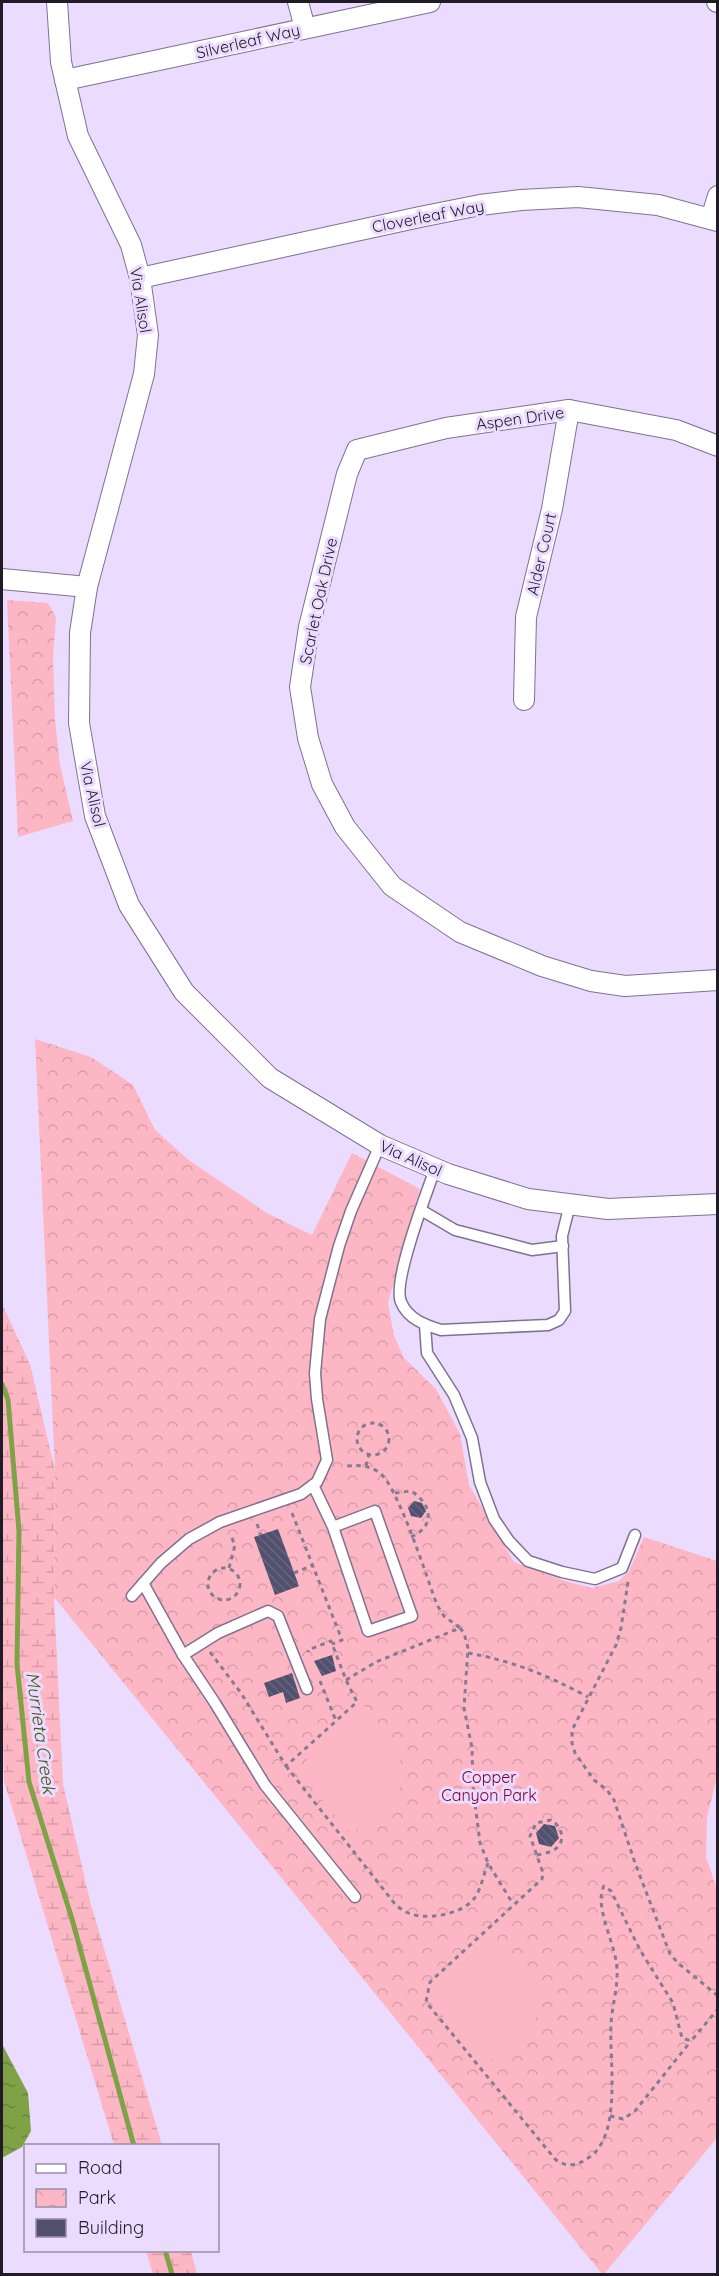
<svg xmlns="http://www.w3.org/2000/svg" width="719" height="2276" viewBox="0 0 719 2276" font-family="Quicksand,sans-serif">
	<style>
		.wetland { fill: url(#wetland-marsh) }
		.park { fill: url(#park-crowns) }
		.garden { fill: #fdb7c4 }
		.water { fill: url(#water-ripples) }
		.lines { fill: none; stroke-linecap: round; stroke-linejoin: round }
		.stream { stroke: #80a247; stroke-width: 5 }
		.building { fill: url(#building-back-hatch) }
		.lane-casing { stroke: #807191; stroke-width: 13 }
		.street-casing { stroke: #807191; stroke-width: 22 }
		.path { stroke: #867b93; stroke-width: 3; stroke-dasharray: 4.5 4.5; stroke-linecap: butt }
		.lane { stroke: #fff; stroke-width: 10 }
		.street { stroke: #fff; stroke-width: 20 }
		.labels { text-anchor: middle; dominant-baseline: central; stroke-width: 6; stroke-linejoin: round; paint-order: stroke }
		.street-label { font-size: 16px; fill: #211b28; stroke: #ebdbfe }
		.park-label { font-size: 16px; fill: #800035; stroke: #ebdbfe }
		.water-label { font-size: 18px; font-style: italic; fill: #455b1b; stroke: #ebdbfe }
	</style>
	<defs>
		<pattern id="wetland-marsh" width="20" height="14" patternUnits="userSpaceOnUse" patternTransform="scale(1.5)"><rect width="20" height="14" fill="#fdb7c4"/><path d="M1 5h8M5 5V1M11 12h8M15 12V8" fill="none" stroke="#d99da8"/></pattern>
		<pattern id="park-crowns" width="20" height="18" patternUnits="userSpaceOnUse" patternTransform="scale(1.5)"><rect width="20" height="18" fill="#fdb7c4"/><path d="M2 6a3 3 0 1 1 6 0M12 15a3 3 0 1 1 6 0" fill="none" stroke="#d99da8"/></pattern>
		<pattern id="water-ripples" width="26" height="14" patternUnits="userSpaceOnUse" patternTransform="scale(1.5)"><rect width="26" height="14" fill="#80a247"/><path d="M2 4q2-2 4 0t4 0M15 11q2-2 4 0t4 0" fill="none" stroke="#68833b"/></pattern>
		<pattern id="building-back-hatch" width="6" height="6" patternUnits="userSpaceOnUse" patternTransform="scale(1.5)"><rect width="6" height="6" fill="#51506e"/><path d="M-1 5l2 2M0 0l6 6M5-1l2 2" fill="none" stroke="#66657e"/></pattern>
	</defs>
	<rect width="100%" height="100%" fill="#ebdbfe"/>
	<g class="wetland">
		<polygon points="2,1304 30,1364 55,1470 54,1597 63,1784 90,1901 162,2145 114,2145 4,1781 2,1699"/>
		<polygon points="146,2251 191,2251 197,2274 153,2274"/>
	</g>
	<g class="park">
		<polygon points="7,600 48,603 56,617 53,657 55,720 60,765 73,821 18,837"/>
		<polygon points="35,1039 91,1057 133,1085 155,1130 190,1161 267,1213 312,1235 352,1153 420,1189 388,1303 394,1336 404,1358 436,1389 460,1434 469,1485 514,1562 565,1581 592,1588 619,1581 629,1571 644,1537 717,1561 718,1772 707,1818 706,1857 718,1892 717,2138 604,2274 602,2274 54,1597 55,1470"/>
	</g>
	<g class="garden">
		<path d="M365 1706C385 1735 422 1768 390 1802 380 1814 363 1824 351 1834L312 1788 303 1767 315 1746Z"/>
		<path d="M490 1934 528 1969 537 1989 539 2010 530 2031 484 2066C466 2044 426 2012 439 1980 442 1971 481 1942 490 1934Z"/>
	</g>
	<polygon class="water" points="2,2044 28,2093 31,2131 22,2147 2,2158"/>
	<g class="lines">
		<g class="stream">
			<polyline points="2,1384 8,1400 19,1531 17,1664 29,1782 72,1919 134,2146"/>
			<polyline points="165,2250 172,2274"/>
		</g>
	</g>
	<g class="building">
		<polygon points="414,1501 422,1503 426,1511 421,1518 411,1516 408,1508"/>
		<polygon points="278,1529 299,1586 275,1595 254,1537"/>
		<polygon points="332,1655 336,1671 322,1676 314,1661"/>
		<polygon points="292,1673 300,1698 286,1703 283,1692 269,1697 264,1683"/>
		<polygon points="544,1824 555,1826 559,1838 551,1847 539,1844 536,1833"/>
	</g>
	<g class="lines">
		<defs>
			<g id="lane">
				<path d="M435 1169C427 1192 392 1282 401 1302 408 1319 425 1325 441 1330L548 1325 559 1320 565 1311 562 1236 570 1204"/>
				<polyline points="421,1210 455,1230 532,1250 563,1246"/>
				<polyline points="425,1325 427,1353 454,1395 472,1438 480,1482 494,1519 509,1541 528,1561 562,1572 595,1579 622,1568 635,1535"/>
				<polyline points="313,1485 333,1527 368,1631 412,1616 375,1511 333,1527"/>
				<polyline points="143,1583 183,1655 215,1703 265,1785 355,1897"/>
				<polyline points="132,1596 161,1563 189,1539 220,1522 301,1494 317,1482 327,1460 317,1399 315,1373 320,1319 339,1246 351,1211 380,1145"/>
				<polyline points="183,1655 218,1633 268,1611 278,1616 307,1689"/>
			</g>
			<g id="street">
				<polyline points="57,2 61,62 78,136 131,245 140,278 148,335 144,374 87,587 80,633 79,723 95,816 129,905 184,992 270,1078 380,1145 448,1174 528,1199 608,1209 718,1204"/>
				<polyline points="298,2 305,28"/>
				<polyline points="717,2 718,2"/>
				<polyline points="65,80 430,2"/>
				<polyline points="711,219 718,196"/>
				<polyline points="140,278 420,217 480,205 521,200 578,197 658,205 718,221"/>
				<polyline points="718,446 676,430 569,410 446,428 357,450 347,474 309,627 300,687 308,738 322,784 345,827 392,886 460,932 542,966 591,981 625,986 718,980"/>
				<polyline points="2,579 87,587"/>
				<polyline points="524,700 526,617 552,509 569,410"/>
			</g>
		</defs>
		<use href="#lane" class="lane-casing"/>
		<use href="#street" class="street-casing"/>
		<g class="path">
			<circle cx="373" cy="1439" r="16"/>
			<polyline points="366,1466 369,1454"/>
			<path d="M395 1493 411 1491C432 1504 436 1526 411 1537"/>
			<polyline points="292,1513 342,1640 332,1644"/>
			<polyline points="257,1524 261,1535"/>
			<circle cx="224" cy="1584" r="16"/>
			<polyline points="229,1568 235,1545 230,1534"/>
			<polyline points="294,1573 313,1565"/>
			<polyline points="628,1582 621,1628 616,1645 572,1730 572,1743 575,1753 594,1780 607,1790 614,1800 635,1863 670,1954 678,1963 718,1996"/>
			<polyline points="460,1628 464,1633 468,1648 464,1708 472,1748 473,1787 480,1843 488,1863 513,1904"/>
			<polyline points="210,1652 241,1693 286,1766 357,1702 346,1680 331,1641 308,1650 308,1652"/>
			<path d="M468 1653C513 1661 547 1675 588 1697"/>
			<path d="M346 1680 376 1662 460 1628 444 1616 437 1605C427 1578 399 1490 381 1474 370 1465 360 1465 346 1466"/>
			<polyline points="320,1681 336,1721"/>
			<path d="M286 1766 395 1904C398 1907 402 1910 406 1912 424 1921 457 1915 471 1902 481 1893 483 1875 488 1863"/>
			<path d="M537 1855C542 1854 547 1853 552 1851 567 1844 563 1827 551 1820L536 1823 530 1836 543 1873 542 1879 430 1982 426 2002 555 2159C567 2169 579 2165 591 2156 622 2132 609 2059 611 2024 612 2004 620 1982 616 1961 613 1940 594 1904 604 1886L611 1891 640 1950 673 2003 682 2038 691 2041 718 2009"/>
			<polyline points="610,2116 623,2119 635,2111 691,2041"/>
		</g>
		<use href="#lane" class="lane"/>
		<use href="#street" class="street"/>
	</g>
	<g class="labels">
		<g class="street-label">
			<text transform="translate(248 41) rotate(-13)">Silverleaf Way</text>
			<text transform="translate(428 216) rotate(-11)">Cloverleaf Way</text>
			<text transform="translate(141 300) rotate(81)">Via Alisol</text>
			<text transform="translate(520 418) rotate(-8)">Aspen Drive</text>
			<text transform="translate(541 554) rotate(-77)">Alder Court</text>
			<text transform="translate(318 601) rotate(-78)">Scarlet Oak Drive</text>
			<text transform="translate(93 794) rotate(77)">Via Alisol</text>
			<text transform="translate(411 1158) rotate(24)">Via Alisol</text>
		</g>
		<g class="park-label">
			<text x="489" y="1777">Copper<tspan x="489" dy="18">Canyon Park</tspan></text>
		</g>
		<g class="water-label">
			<text transform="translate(41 1733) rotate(82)">Murrieta Creek</text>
		</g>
	</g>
	<rect width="719" height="2276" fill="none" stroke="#211b28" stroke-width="6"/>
	<rect x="24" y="2144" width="195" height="108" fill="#ebdbfe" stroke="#9a8ea8" stroke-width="1.5"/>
	<rect x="36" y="2164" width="30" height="9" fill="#ffffff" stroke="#9a8ea8" stroke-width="1.5"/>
	<text x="78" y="2174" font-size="18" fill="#211b28">Road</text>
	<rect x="36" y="2189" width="30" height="18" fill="url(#park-crowns)" stroke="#9a8ea8" stroke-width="1.5"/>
	<text x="78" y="2204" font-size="18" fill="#211b28">Park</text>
	<rect x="36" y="2219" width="30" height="18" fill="#51506e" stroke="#9a8ea8" stroke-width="1.5"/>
	<text x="78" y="2234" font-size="18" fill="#211b28">Building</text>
</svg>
